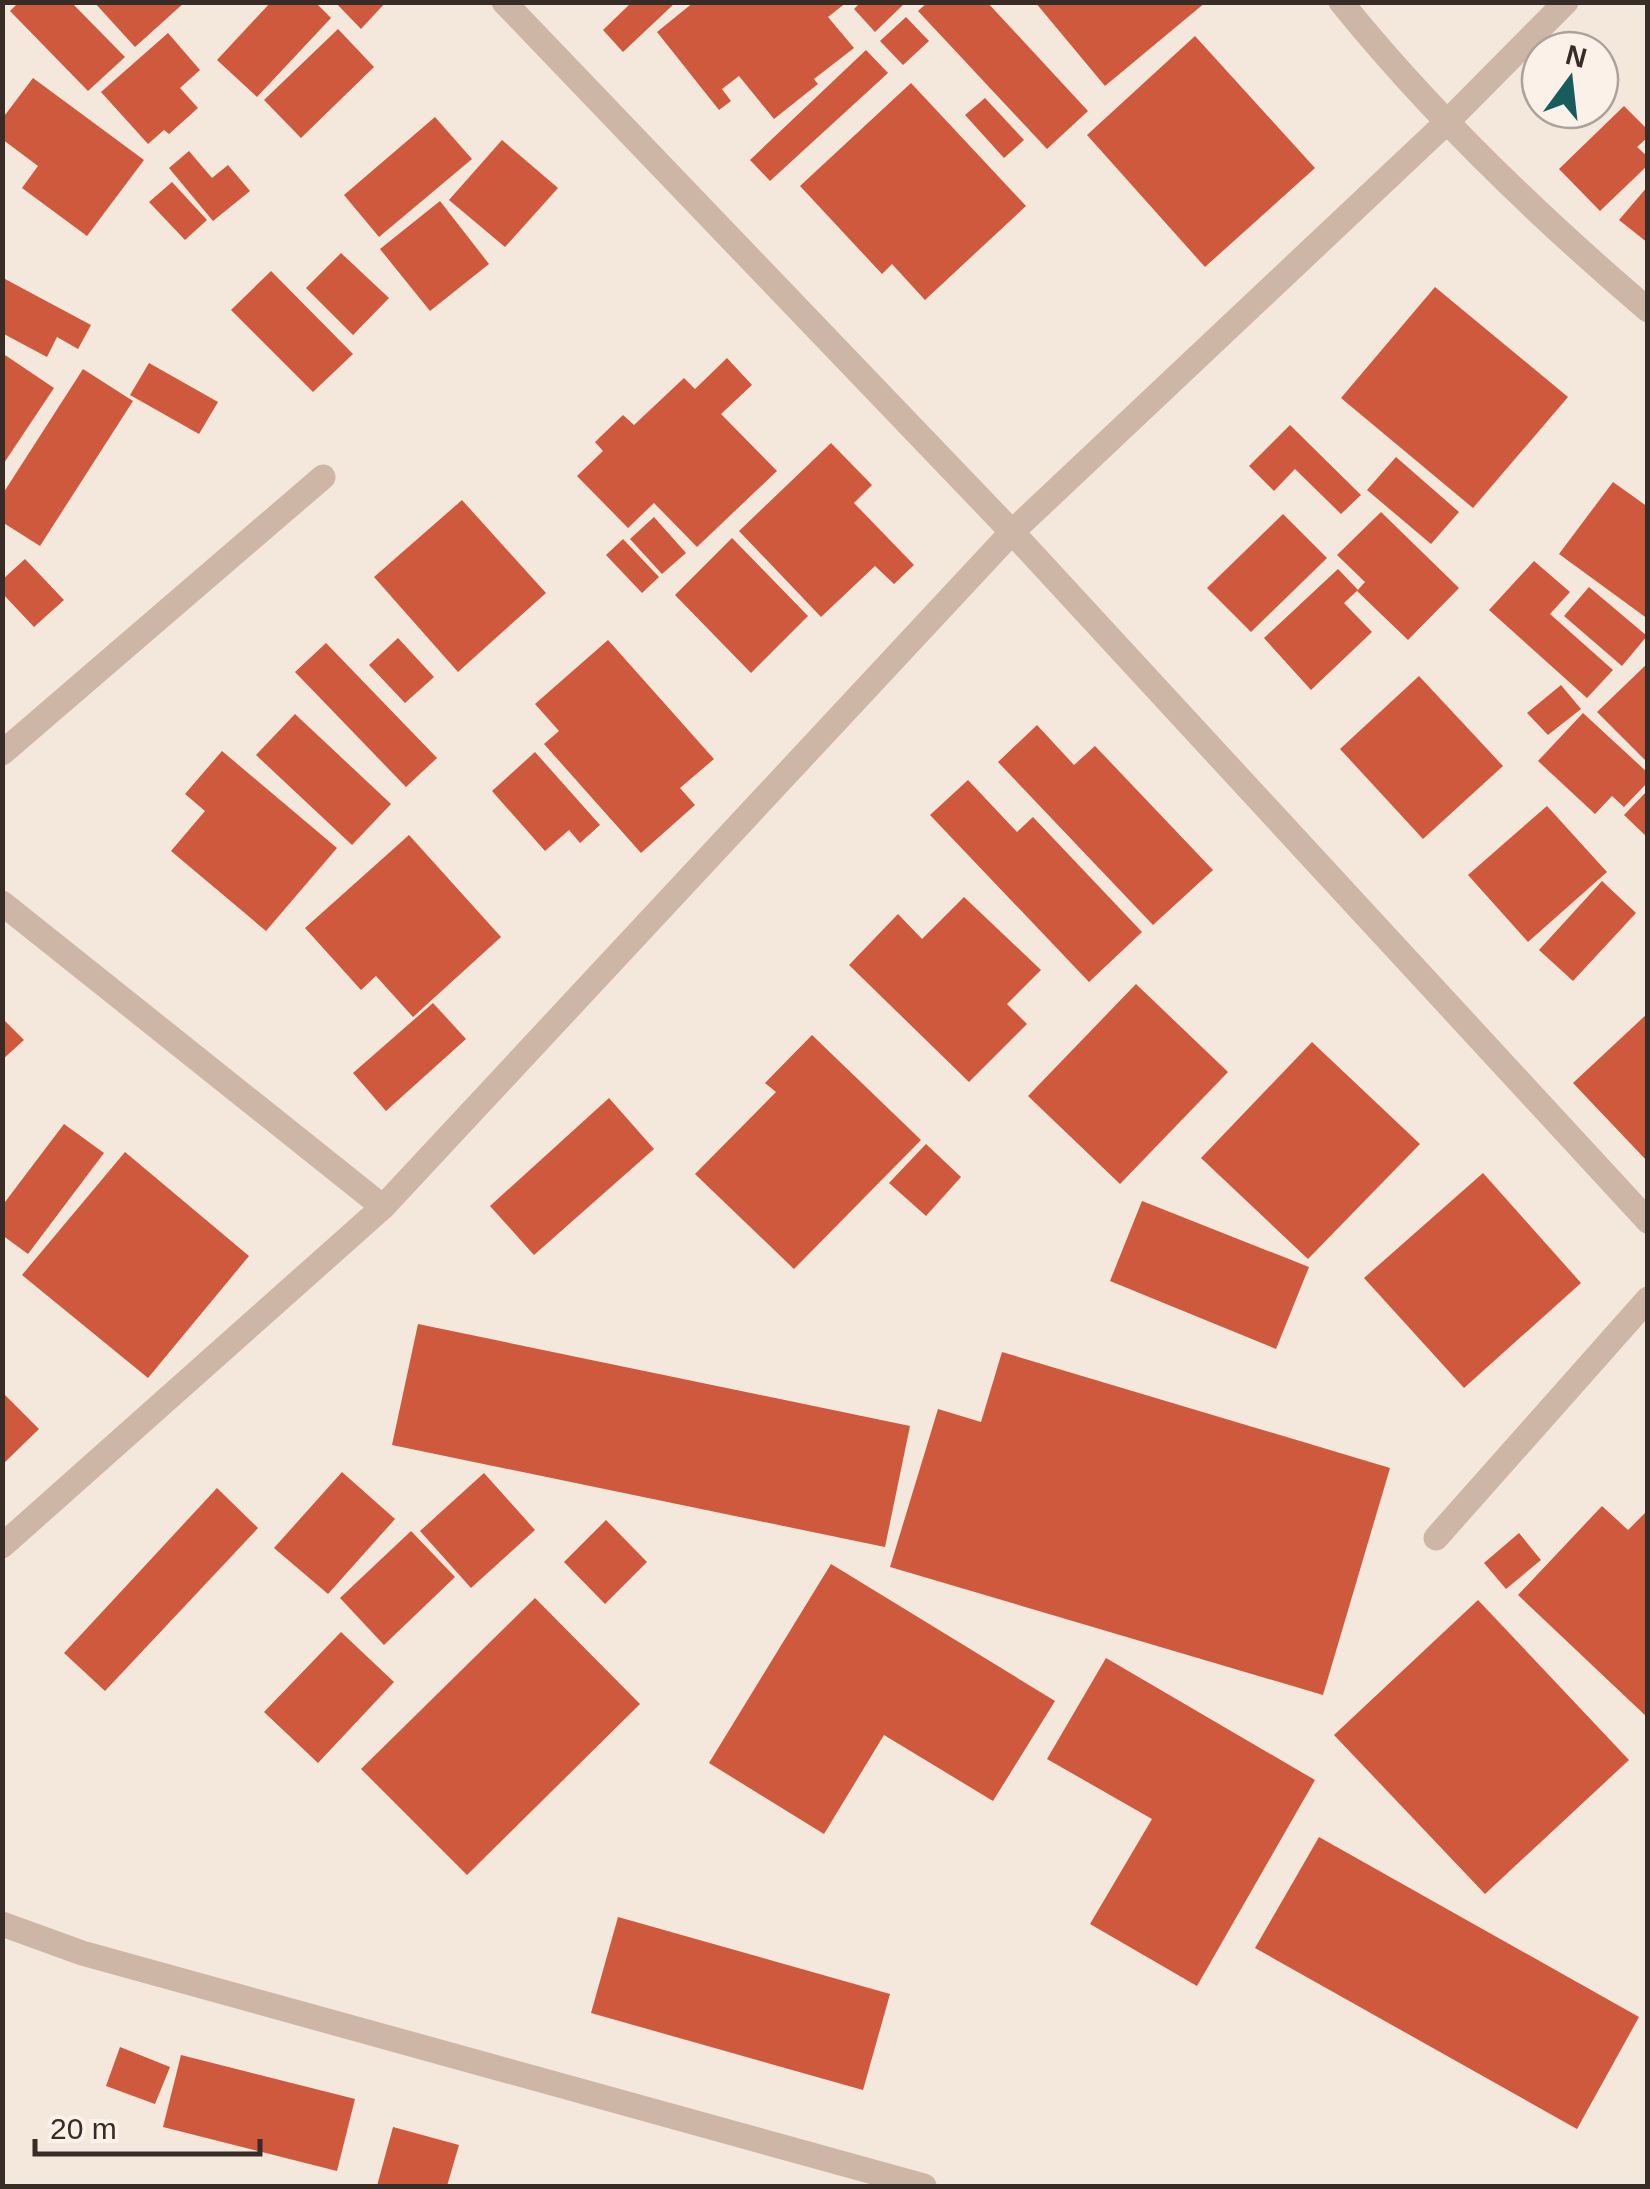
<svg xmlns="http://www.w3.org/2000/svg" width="1650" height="2189" viewBox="0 0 1650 2189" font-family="Arial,sans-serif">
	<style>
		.building { fill: #cf593d }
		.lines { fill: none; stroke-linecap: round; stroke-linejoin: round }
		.minor { stroke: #cdb6a6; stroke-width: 25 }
	</style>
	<rect width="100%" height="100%" fill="#f4e7db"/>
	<g class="building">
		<polygon points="19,2 71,2 125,57 88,91 10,11"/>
		<polygon points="94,2 185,2 135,47"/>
		<polygon points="271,2 315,2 331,18 257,97 217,60"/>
		<polygon points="335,2 386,2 361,29"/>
		<polygon points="632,2 676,2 623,52 603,30"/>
		<polygon points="694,2 847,2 828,17 854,48 814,79 818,84 774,119 739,76 722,89 731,101 719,110 657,32"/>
		<polygon points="861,2 906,2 875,32 854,9"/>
		<polygon points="928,2 987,2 1088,111 1047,149 918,11"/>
		<polygon points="1035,2 1206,2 1105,86"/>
		<polygon points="906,17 929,41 903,65 880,41"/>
		<polygon points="338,29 374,67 301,138 264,100"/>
		<polygon points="168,33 200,70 180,88 198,108 169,134 164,130 148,144 101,92"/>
		<polygon points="1195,36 1315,168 1205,267 1087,135"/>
		<polygon points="866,50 888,73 770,181 750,160"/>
		<polygon points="33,78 144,160 87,236 22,188 38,166 2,139 2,119"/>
		<polygon points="911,83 1026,206 925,300 892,264 882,274 800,186"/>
		<polygon points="985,98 1024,140 1004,158 965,115"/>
		<polygon points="1624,106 1648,130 1648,137 1637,147 1648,157 1648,165 1600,211 1559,169"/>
		<polygon points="435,117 472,159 379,237 344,195"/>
		<polygon points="502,140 558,188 505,247 449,200"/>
		<polygon points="189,151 212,178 228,165 250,191 213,221 169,168"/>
		<polygon points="172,182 207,220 185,240 149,202"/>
		<polygon points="1648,186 1648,243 1619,220"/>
		<polygon points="440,201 489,264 430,311 380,249"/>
		<polygon points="341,253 389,298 353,335 306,288"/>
		<polygon points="271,271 353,354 313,392 231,310"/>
		<polygon points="5,279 91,325 78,349 57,337 47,357 2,333 2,284"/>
		<polygon points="1435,287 1568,397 1473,508 1341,398"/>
		<polygon points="2,353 54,388 2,466"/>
		<polygon points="727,358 752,385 721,414 777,471 697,547 654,503 628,528 577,476 603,451 595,442 623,415 634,425 684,378 695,389"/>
		<polygon points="149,363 218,402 199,434 130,395"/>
		<polygon points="83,369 133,401 40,546 2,522 2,495"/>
		<polygon points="1290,425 1361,495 1341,514 1295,469 1274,491 1249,466"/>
		<polygon points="831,443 872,485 854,503 914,565 894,584 875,566 821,617 739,531"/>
		<polygon points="1396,457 1459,512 1431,544 1367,490"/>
		<polygon points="1613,482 1648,507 1648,619 1559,554"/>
		<polygon points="462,500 546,593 458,672 374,577"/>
		<polygon points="1381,512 1459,588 1408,640 1357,591 1365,582 1337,555"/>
		<polygon points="1283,514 1327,558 1251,632 1207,588"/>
		<polygon points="654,517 686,553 662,574 630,539"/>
		<polygon points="732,538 808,616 751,673 675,595"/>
		<polygon points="623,539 659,577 642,593 606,555"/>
		<polygon points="25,559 64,600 34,627 2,593 2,580"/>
		<polygon points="1534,561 1570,592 1550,614 1613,670 1587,698 1489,610"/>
		<polygon points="1338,569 1358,590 1344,603 1372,632 1311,690 1264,638"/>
		<polygon points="1589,587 1647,636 1622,666 1564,616"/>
		<polygon points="398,638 434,677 405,703 369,665"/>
		<polygon points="608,640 714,759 680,788 695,805 641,853 544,744 559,731 535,704"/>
		<polygon points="326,643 437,758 406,787 295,672"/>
		<polygon points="1648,663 1648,763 1597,712"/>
		<polygon points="1419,676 1503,766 1423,839 1340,749"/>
		<polygon points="1561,685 1581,709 1548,735 1527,713"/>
		<polygon points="1583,713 1648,773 1648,782 1624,807 1612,796 1595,814 1538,761"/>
		<polygon points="295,714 391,804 352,845 256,755"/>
		<polygon points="1037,725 1074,765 1095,746 1213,870 1153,925 998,762"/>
		<polygon points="222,751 337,848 266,931 171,851 205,811 185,794"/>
		<polygon points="535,752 600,825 580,843 569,830 545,851 492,791"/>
		<polygon points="968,780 1017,832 1033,817 1142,932 1089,982 930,815"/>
		<polygon points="1648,790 1648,838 1624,815"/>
		<polygon points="1547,806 1607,872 1528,942 1468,875"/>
		<polygon points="409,835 501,937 413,1017 376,976 361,990 305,928"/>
		<polygon points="1602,881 1636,913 1573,981 1539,950"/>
		<polygon points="964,897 1041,970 1007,1004 1027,1024 969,1082 849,965 898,914 922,939"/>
		<polygon points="1136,984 1228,1072 1120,1184 1028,1096"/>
		<polygon points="433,1003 466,1039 386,1111 353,1073"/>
		<polygon points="1648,1013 1648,1162 1573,1083"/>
		<polygon points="2,1018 24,1040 2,1060"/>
		<polygon points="812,1035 921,1140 794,1269 695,1174 776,1092 765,1083"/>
		<polygon points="1312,1042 1420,1144 1308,1259 1201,1158"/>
		<polygon points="609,1098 654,1149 534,1255 490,1206"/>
		<polygon points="64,1124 104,1153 28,1254 2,1235 2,1206"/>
		<polygon points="926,1144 961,1177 926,1216 889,1183"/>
		<polygon points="125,1152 249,1256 148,1378 22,1275"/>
		<polygon points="1483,1173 1581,1283 1464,1388 1364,1278"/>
		<polygon points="1142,1201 1309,1267 1276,1349 1110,1281"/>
		<polygon points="418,1324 910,1426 885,1547 392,1445"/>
		<polygon points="1002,1352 1390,1468 1323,1695 890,1567 938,1409 981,1422"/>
		<polygon points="2,1392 39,1429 2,1465"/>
		<polygon points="342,1472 395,1519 328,1594 274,1548"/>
		<polygon points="484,1473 535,1530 471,1588 420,1531"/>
		<polygon points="217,1488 258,1528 105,1691 64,1653"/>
		<polygon points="1602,1506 1628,1530 1648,1510 1648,1718 1518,1595"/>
		<polygon points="606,1520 647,1562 605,1604 564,1562"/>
		<polygon points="411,1531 455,1577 384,1645 340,1598"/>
		<polygon points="1519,1533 1541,1560 1506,1589 1484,1563"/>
		<polygon points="831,1564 1055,1701 993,1801 884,1735 824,1834 709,1763"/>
		<polygon points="535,1598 640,1704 467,1875 361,1769"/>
		<polygon points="1478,1600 1629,1760 1485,1894 1334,1735"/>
		<polygon points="341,1632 394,1682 318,1763 264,1712"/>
		<polygon points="1106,1658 1315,1780 1197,1986 1090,1924 1152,1819 1047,1759"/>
		<polygon points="1319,1837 1639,2017 1577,2129 1255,1948"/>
		<polygon points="618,1917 890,1994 863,2090 591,2013"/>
		<polygon points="120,2047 170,2067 155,2104 106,2086"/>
		<polygon points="181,2055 355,2099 337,2171 163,2127"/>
		<polygon points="393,2127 459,2145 447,2186 377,2186"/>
	</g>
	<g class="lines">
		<g class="minor">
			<polyline points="504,2 1012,532 1648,1221"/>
			<path d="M1341 2C1432 115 1538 216 1648 310"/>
			<polyline points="2,753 323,477"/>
			<polyline points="2,903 383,1207"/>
			<polyline points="1436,1538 1648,1299"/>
			<polyline points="2,1546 383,1207 1012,532 1447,122 1566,2"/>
			<polyline points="2,1924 82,1953 924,2186"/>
		</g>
	</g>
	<rect width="1650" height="2189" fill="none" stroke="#382c27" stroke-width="10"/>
	<g transform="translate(1570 80) rotate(15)"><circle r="48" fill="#fbf1e8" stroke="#ada29b" stroke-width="2.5"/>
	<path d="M0-8L18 38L0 25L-18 38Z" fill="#195c5d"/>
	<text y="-15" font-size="28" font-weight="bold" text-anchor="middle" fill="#382c27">N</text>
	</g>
	<path d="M35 2139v15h225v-15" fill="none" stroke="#382c27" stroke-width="5"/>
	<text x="50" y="2139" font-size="30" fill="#382c27" stroke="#fbf1e8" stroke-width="8" paint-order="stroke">20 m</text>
</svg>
